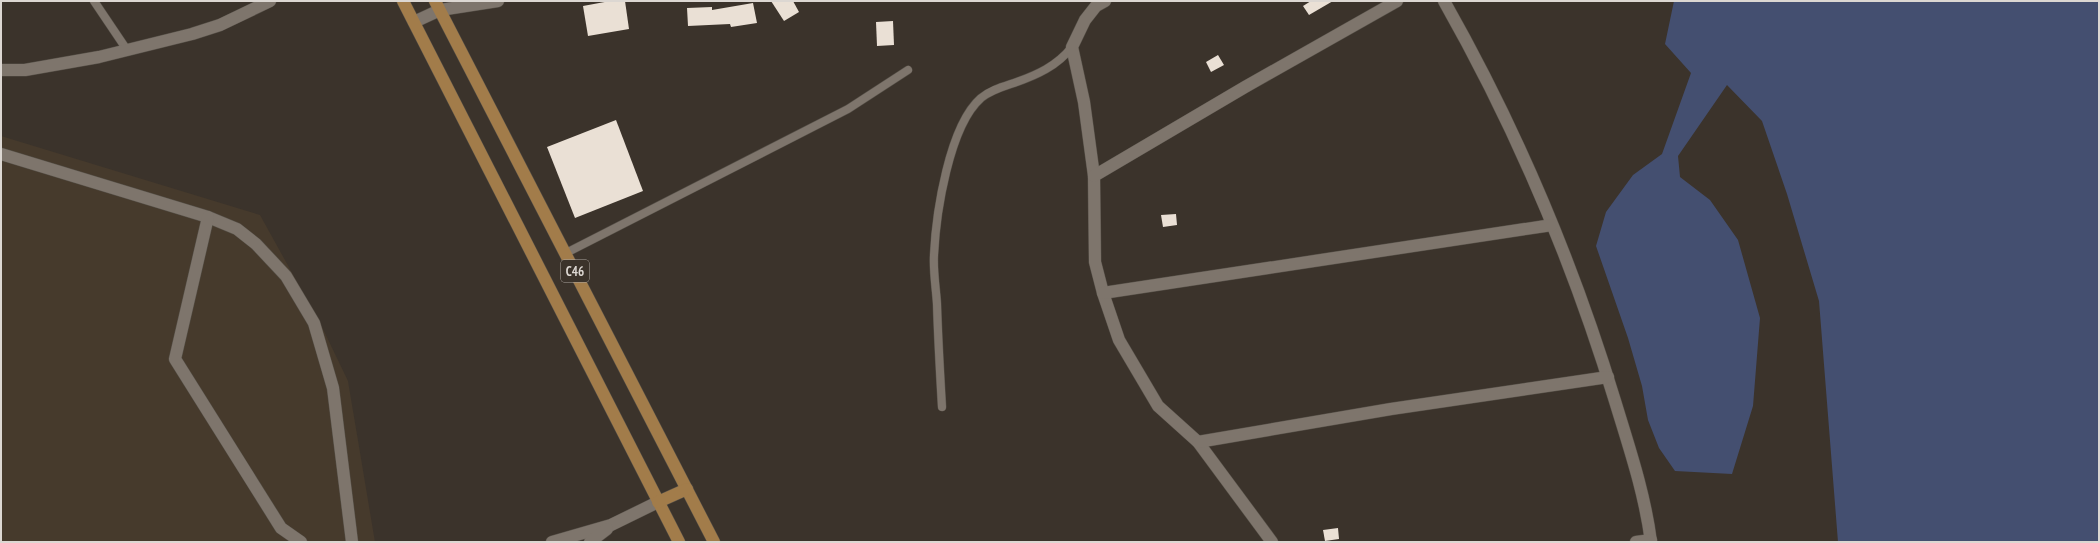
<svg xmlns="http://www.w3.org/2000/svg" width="2100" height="543" viewBox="0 0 2100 543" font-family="'PT Sans Narrow',sans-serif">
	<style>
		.built { fill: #463a2c }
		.water { fill: #444f70 }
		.building { fill: #eae0d5 }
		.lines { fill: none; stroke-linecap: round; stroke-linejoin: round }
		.service-casing { stroke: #565048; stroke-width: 9 }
		.minor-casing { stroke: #565048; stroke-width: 13 }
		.primary-casing { stroke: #565048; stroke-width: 13 }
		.service { stroke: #7e756c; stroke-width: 8 }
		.minor { stroke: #7e756c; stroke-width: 12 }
		.primary { stroke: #a27c4a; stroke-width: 12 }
		.labels { text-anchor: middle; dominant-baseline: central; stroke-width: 4; stroke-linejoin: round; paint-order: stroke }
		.shield { fill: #3b332b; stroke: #aca6a0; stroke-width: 1 }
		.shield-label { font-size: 13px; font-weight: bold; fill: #dcd7d2 }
	</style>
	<rect width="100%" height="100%" fill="#3b332b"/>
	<polygon class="built" points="1,136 260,215 322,327 348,381 375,542 1,542"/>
	<polygon class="water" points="1674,1 2099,1 2099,542 1838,542 1819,301 1787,194 1762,121 1727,85 1678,156 1680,177 1710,200 1738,240 1760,318 1753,406 1732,474 1675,471 1659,448 1648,420 1642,386 1628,338 1596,246 1606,212 1633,175 1662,154 1691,73 1665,44"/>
	<g class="building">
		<polygon points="610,1 625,1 629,29 588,36 583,6"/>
		<polygon points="771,1 793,1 799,12 784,21"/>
		<polygon points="1311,1 1333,1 1309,15 1303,6"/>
		<polygon points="753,3 757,23 731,27 730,24 688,26 687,8 712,7 712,10"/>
		<polygon points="893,21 894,45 877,46 876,22"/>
		<polygon points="1218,55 1224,65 1211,72 1206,62"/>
		<polygon points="616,120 643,191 575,218 547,147"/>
		<polygon points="1176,214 1177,225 1163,227 1161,215"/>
		<polygon points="1338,528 1339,539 1325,541 1323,530"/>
	</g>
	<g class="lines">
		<defs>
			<g id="service">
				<polyline points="94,1 127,50"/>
				<polyline points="566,253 848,109 908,70"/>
				<path d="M942 407C940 373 938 338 937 304 936 288 933 271 934 255 936 213 949 126 981 98 991 90 1002 87 1014 83 1037 75 1057 66 1072 47"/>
			</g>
			<g id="minor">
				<polyline points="1105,1 1096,6 1085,20 1072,47 1084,102 1094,176 1095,262 1103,293 1119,340 1158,406 1198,442 1272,542"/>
				<path d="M1444 1C1515 126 1573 263 1615 401 1629 447 1645 494 1651 542"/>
				<polyline points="414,22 440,10 498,1"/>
				<polyline points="1,70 25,70 99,57 192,34 220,25 270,1"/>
				<polyline points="1,154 208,217 237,229 256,244 286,276 314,323 333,388 352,542"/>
				<polyline points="1094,176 1245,87 1397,1"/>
				<polyline points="208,217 175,359 281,528 301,542"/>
				<polyline points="1103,293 1552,225"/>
				<polyline points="1198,442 1391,409 1608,377"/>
				<polyline points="552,542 611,525 658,502"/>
				<polyline points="590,542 607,529"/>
				<polyline points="1636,542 1651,540"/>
			</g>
			<g id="primary">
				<polyline points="403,1 679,542"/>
				<polyline points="435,1 714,542"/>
				<polyline points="658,502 687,489"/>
			</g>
		</defs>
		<use href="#service" class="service-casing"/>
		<use href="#minor" class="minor-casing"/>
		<use href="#primary" class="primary-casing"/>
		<use href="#service" class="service"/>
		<use href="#minor" class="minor"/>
		<use href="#primary" class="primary"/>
	</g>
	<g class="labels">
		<rect class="shield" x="561" y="260" width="28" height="22" rx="3"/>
		<g class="shield-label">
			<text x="575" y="271">C46</text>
		</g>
	</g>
	<rect width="2100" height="543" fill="none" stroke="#dcd7d2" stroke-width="4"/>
</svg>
